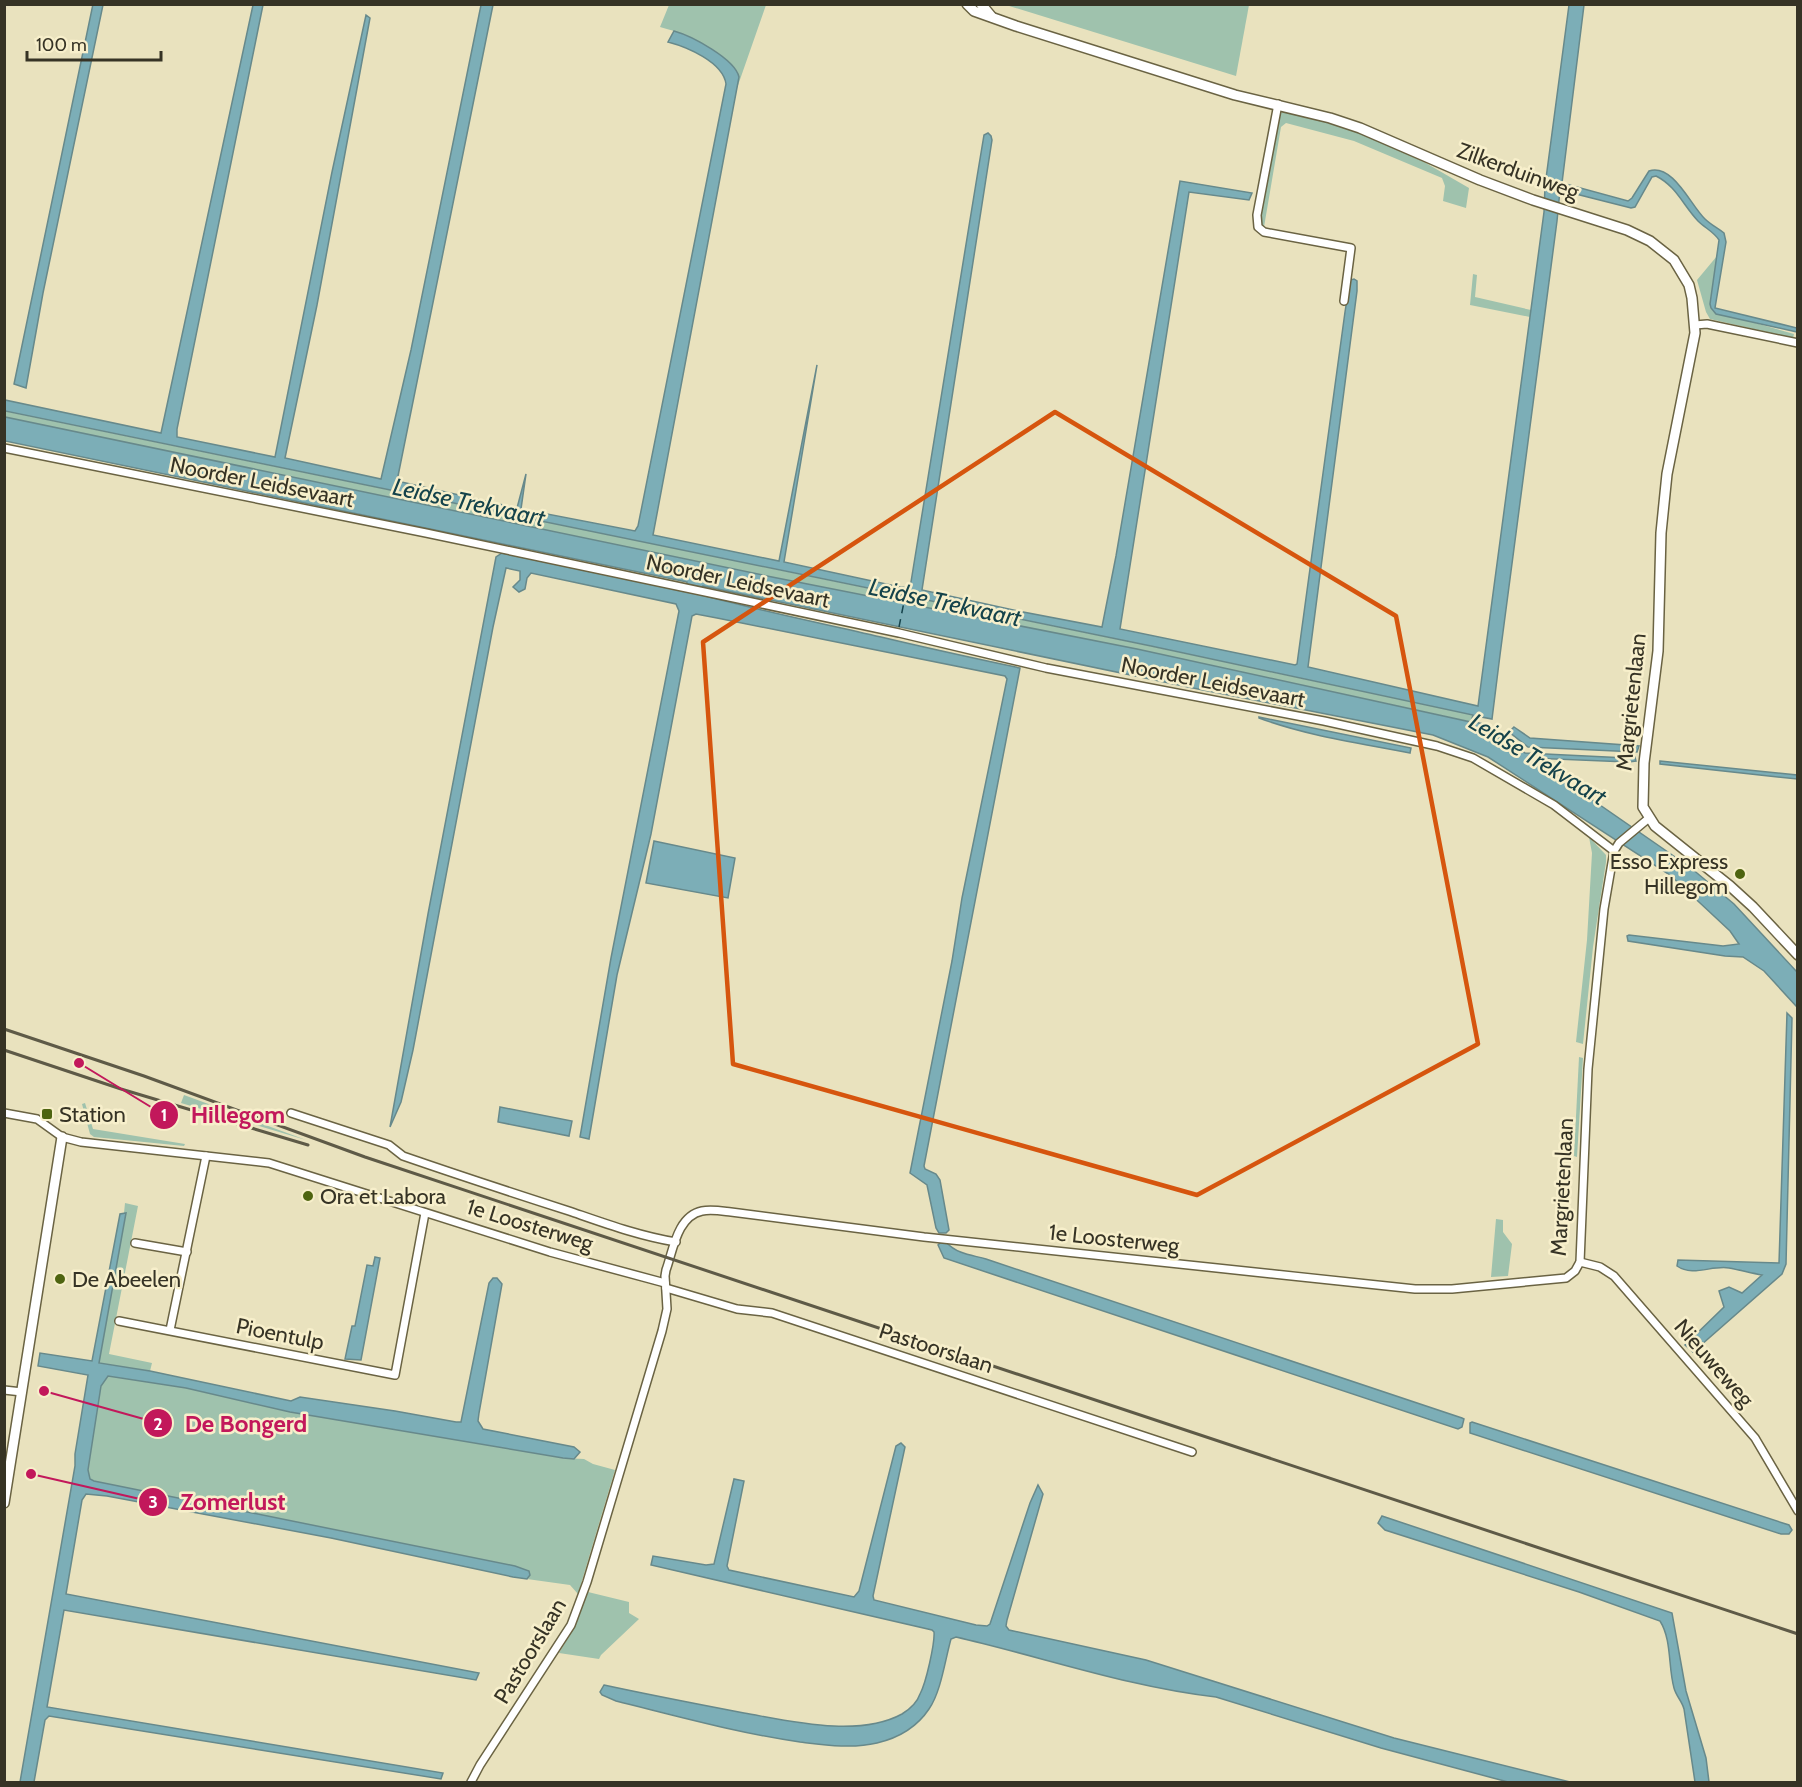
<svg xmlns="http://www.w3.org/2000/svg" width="1802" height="1787" viewBox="0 0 1802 1787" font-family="Cabin,sans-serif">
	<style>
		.green { fill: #9fc2ad }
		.water { fill: #7caeb7; stroke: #67898b; stroke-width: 1.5 }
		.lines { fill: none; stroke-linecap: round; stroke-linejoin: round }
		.ferry { stroke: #15434b; stroke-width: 1.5; stroke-dasharray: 8 6; stroke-linecap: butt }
		.street-casing { stroke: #6a6343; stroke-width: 10 }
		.secondary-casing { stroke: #6a6343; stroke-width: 12 }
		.street { stroke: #fff; stroke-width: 7 }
		.secondary { stroke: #fff; stroke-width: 9 }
		.rail { stroke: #5e5a47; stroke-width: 3 }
		.marked { fill: none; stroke: #d6550e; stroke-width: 4.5; stroke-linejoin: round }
		.poi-dot { fill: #4e6410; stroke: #f7efcb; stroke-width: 2 }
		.labels { text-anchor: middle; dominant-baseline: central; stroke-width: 5; stroke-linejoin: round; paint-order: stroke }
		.street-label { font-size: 22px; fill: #363325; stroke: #f7efcb }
		.poi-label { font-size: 22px; fill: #363325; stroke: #f7efcb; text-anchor: start }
		.water-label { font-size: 24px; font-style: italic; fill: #15434b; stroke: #f7efcb }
		.leader { fill: none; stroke: #c2185b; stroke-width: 2 }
		.callout-dot { fill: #c2185b; stroke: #f7efcb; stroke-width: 2 }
		.mark-label { font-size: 18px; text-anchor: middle; font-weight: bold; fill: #fff }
		.callout-label { font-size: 24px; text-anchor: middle; font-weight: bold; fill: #c2185b; stroke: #f7efcb; stroke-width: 5; stroke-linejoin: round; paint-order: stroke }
	</style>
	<rect width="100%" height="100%" fill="#e9e2be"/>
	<g class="green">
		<path d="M669 5H766L736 91 739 77C712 49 698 37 660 27Z"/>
		<polygon points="1006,5 1249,4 1249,5 1236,76"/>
		<polygon points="1282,112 1333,123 1367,136 1424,162 1469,188 1466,208 1443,201 1445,186 1442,178 1354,141 1286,123 1281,127 1264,227 1259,221 1277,118"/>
		<polygon points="1717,256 1711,306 1713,311 1794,334 1793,338 1710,319 1706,312 1697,280"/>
		<polygon points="1473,274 1477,275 1475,297 1531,310 1530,317 1470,305"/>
		<polygon points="4,411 1145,645 1473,715 1472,722 1136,649 772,577 5,417"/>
		<polygon points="1589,837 1606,855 1606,862 1593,947 1583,1044 1576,1042 1587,940 1592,853"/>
		<polygon points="1579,1057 1583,1058 1577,1157 1574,1156"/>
		<polygon points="184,1095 306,1140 181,1103"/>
		<polygon points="85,1103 93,1129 185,1144 184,1146 94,1137 90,1134 82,1104"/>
		<polygon points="125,1203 138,1206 109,1354 152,1363 150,1371 99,1363 126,1213 124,1213"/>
		<polygon points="1496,1219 1503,1220 1503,1232 1512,1244 1508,1276 1491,1277"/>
		<polygon points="108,1376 186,1388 290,1412 563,1458 584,1459 593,1464 615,1470 578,1594 570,1585 527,1579 529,1578 515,1566 94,1481 90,1479 88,1470 101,1386"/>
		<polygon points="588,1592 629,1602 629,1613 639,1619 601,1655 599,1659 559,1653 574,1628"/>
	</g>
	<g class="water">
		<polygon points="93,4 103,5 43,293 26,388 14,384"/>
		<path d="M253 5H263L177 429V437L275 457 332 172 366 15 370 18 317 305 285 458 381 479 411 350 481 5H493L397 481 517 508 526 474 521 509 635 531 638 526 726 84C723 62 687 47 668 42L674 31C692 36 735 59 739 77L653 535 779 561 817 365 784 562 900 587 910 588 977 177 984 135 988 133 991 136 992 140 922 590 1018 611 1102 627 1116 556 1180 181 1252 193 1249 200 1189 192 1120 629 1295 665 1297 664 1345 312 1350 280 1354 279 1357 281V291L1308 667 1478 706 1544 212 1545 186 1569 5H1584L1562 183 1628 201 1632 198 1649 171C1673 163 1691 206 1705 219 1711 225 1718 228 1724 233L1726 242 1715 308 1797 328V332L1716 314 1711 308 1710 304 1719 240C1714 232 1705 228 1698 221 1683 205 1676 186 1656 176L1652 177 1635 207 1631 208 1560 190 1557 221 1500 655 1492 719 1476 716 1475 722 1487 725 1497 735 1525 753 1627 758 1635 757 1636 761 1628 762 1532 758 1691 868 1734 904 1797 972V1007L1764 971 1743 957 1725 956 1628 941 1627 936 1629 935 1723 946 1739 944 1730 931 1670 875 1488 757 1433 735 1198 689 703 586 702 595C761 611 821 623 881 637 927 648 973 658 1020 668L924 1166 925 1169 936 1174 940 1180 949 1230 946 1233H939L936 1228 927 1185 910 1173 952 961 962 898 1007 679 1005 676 717 618 696 614 692 616 651 834 617 975 589 1139 580 1137 611 958 679 611 676 604 531 573 527 578 525 589 519 592 513 587 520 580V571L506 568 493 627 413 1050 401 1102 390 1127 428 914 496 557 502 553 685 591 687 582 5 441V417L772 577 1137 649 1471 722 1473 715 1151 646 5 411V400L161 433Z"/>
		<path d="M1259 717 1411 748 1410 753C1360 743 1307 736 1259 718Z"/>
		<polygon points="1514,727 1530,738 1639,746 1637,752 1528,747 1509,732"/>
		<polygon points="1660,761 1797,775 1797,779 1660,764"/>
		<polygon points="654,841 735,858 728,898 646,883"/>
		<path d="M1787 1013 1792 1018 1786 1264 1782 1274 1693 1352 1685 1345 1724 1307 1719 1291 1729 1287 1742 1293 1762 1275C1751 1273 1740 1270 1729 1268 1712 1265 1693 1277 1677 1266L1678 1260 1779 1263Z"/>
		<polygon points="500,1107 572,1121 569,1136 498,1122"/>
		<polygon points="126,1213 99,1363 150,1371 291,1401 300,1397 395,1411 456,1422 461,1422 489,1283 493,1278 497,1278 502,1284 479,1413 478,1421 483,1429 574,1447 580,1452 574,1459 563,1458 290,1412 186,1388 108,1376 101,1386 88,1470 90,1479 94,1481 515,1566 529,1571 530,1575 527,1579 513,1577 331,1538 107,1496 86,1494 82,1500 66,1594 479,1673 476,1680 64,1610 47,1707 443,1773 441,1779 49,1716 45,1720 34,1782 20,1782 75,1466 75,1454 88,1375 38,1366 40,1353 92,1361 120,1214"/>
		<path d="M941 1242 947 1243C957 1254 972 1255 986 1259L1462 1418 1464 1419 1462 1427 1458 1429 944 1258 938 1245Z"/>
		<polygon points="375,1257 380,1258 361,1360 345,1359 352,1326 355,1326 367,1265 373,1266"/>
		<polygon points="1472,1422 1789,1525 1792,1530 1789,1534 1781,1534 1470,1433 1470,1423"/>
		<path d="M901 1443 905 1447 873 1596 874 1600 976 1625 987 1626 990 1624 1030 1503 1038 1485 1043 1494 1007 1620 1006 1626 1009 1630 1146 1660 1394 1738 1570 1782H1508L1381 1748 1216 1697C1128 1687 1043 1657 956 1637L951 1639C945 1660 941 1692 929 1709 917 1727 898 1738 877 1743 852 1749 825 1745 800 1742 738 1733 677 1716 616 1701L602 1695 600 1692 604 1685C650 1695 697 1704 744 1713 790 1721 858 1738 902 1714 910 1709 917 1703 920 1694 926 1683 935 1643 934 1632L932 1630 651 1565 653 1556 706 1565 714 1564 734 1479 744 1481 727 1566 729 1570 854 1597 859 1591 896 1446Z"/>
		<path d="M1382 1516 1672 1613 1686 1691 1706 1758 1709 1782H1695L1684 1709C1682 1701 1676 1696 1674 1688 1668 1667 1672 1640 1660 1621L1579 1592 1385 1530 1378 1523Z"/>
	</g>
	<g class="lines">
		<polyline class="ferry" points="899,627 904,602"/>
		<defs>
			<g id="street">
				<polyline points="1278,104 1257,215 1258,227 1264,232 1351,248 1344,301"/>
				<polyline points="1695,325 1707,324 1798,343"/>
				<polyline points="4,448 426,533 899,633 1046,668 1324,721 1437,746 1473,758 1554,805 1614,851"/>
				<polyline points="4,1113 37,1119 62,1137 81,1142 269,1163 550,1252 665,1283"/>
				<path d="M291 1113 389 1145 403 1156C458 1175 513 1193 569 1211 604 1223 639 1236 676 1242"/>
				<polyline points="135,1243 187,1252"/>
				<polyline points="1580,1262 1600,1267 1614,1276 1755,1438 1798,1511"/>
				<polyline points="666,1288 737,1309 772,1313 1192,1452"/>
				<polyline points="119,1321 395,1375 425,1213"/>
				<polyline points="170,1330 206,1156"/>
				<polyline points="4,1390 22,1392"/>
				<path d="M471 1782 480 1765 571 1625 587 1582 662 1331 667 1309 665 1276 666 1270C673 1251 677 1216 702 1211 711 1209 722 1211 731 1212L924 1237 1415 1289H1452L1566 1278 1575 1271 1580 1262 1588 1069 1604 909 1614 851 1619 843 1649 818"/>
			</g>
			<g id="secondary">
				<polyline points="967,4 974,11 1016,26 1235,95 1330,118 1360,128 1480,180 1533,200 1627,230 1650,241 1674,260 1689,285 1692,298 1695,333 1667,474 1661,533 1658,651 1644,763 1643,807 1655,826 1730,886 1753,907 1798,955"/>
				<polyline points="981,4 991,16"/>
				<polyline points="4,1503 62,1137"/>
			</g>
		</defs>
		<use href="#street" class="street-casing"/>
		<use href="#secondary" class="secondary-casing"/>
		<use href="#street" class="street"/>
		<use href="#secondary" class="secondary"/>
		<g class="rail">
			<polyline points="4,1029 144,1076 365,1157 1798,1634"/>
			<polyline points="4,1050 121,1089 308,1145"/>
		</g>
	</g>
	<path class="marked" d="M1055 412 1396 616 1478 1044 1197 1195 733 1064 703 642Z"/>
	<g class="poi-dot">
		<circle cx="1740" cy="874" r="6"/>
		<rect x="41" y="1108" width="12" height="12" rx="3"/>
		<circle cx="308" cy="1196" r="6"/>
		<circle cx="60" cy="1279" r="6"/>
	</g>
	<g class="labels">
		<g class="street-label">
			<text transform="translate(1518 171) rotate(20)">Zilkerduinweg</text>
			<text transform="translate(262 482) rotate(11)">Noorder Leidsevaart</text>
			<text transform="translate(738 581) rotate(12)">Noorder Leidsevaart</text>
			<text transform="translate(1213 682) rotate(11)">Noorder Leidsevaart</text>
			<text transform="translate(1631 702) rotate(-84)">Margrietenlaan</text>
			<text transform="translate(1562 1187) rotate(-87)">Margrietenlaan</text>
			<text transform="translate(530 1225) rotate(17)">1e Loosterweg</text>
			<text transform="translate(1114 1239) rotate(6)">1e Loosterweg</text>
			<text transform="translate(280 1334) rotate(11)">Pioentulp</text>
			<text transform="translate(936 1348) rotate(18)">Pastoorslaan</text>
			<text transform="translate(1714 1363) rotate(49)">Nieuweweg</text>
			<text transform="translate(530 1651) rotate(-59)">Pastoorslaan</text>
		</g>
		<g class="poi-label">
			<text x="1728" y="861" text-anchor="end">Esso Express<tspan x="1728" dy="25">Hillegom</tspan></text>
			<text x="59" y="1114">Station</text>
			<text x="320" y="1196">Ora et Labora</text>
			<text x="72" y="1279">De Abeelen</text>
		</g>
		<g class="water-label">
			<text transform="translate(469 502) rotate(12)">Leidse Trekvaart</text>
			<text transform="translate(945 602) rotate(12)">Leidse Trekvaart</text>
			<text transform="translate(1538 759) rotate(31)">Leidse Trekvaart</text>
		</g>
	</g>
	<path class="leader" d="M79 1063L164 1115M44 1391L158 1423M31 1474L153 1502"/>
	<g class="callout-dot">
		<circle cx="79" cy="1063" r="6"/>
		<circle cx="44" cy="1391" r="6"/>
		<circle cx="31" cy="1474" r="6"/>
		<circle cx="164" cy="1115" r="15"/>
		<circle cx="158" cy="1423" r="15"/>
		<circle cx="153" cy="1502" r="15"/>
	</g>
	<g class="mark-label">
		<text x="164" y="1121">1</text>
		<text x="158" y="1430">2</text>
		<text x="153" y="1508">3</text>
	</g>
	<g class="callout-label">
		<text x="238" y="1123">Hillegom</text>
		<text x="246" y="1432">De Bongerd</text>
		<text x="233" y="1510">Zomerlust</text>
	</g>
	<rect width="1802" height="1787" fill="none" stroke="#363325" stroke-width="12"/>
	<path d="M27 51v9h134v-9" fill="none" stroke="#363325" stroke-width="3"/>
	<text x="36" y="51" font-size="18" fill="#363325" stroke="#f7efcb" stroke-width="4.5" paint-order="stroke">100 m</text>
</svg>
